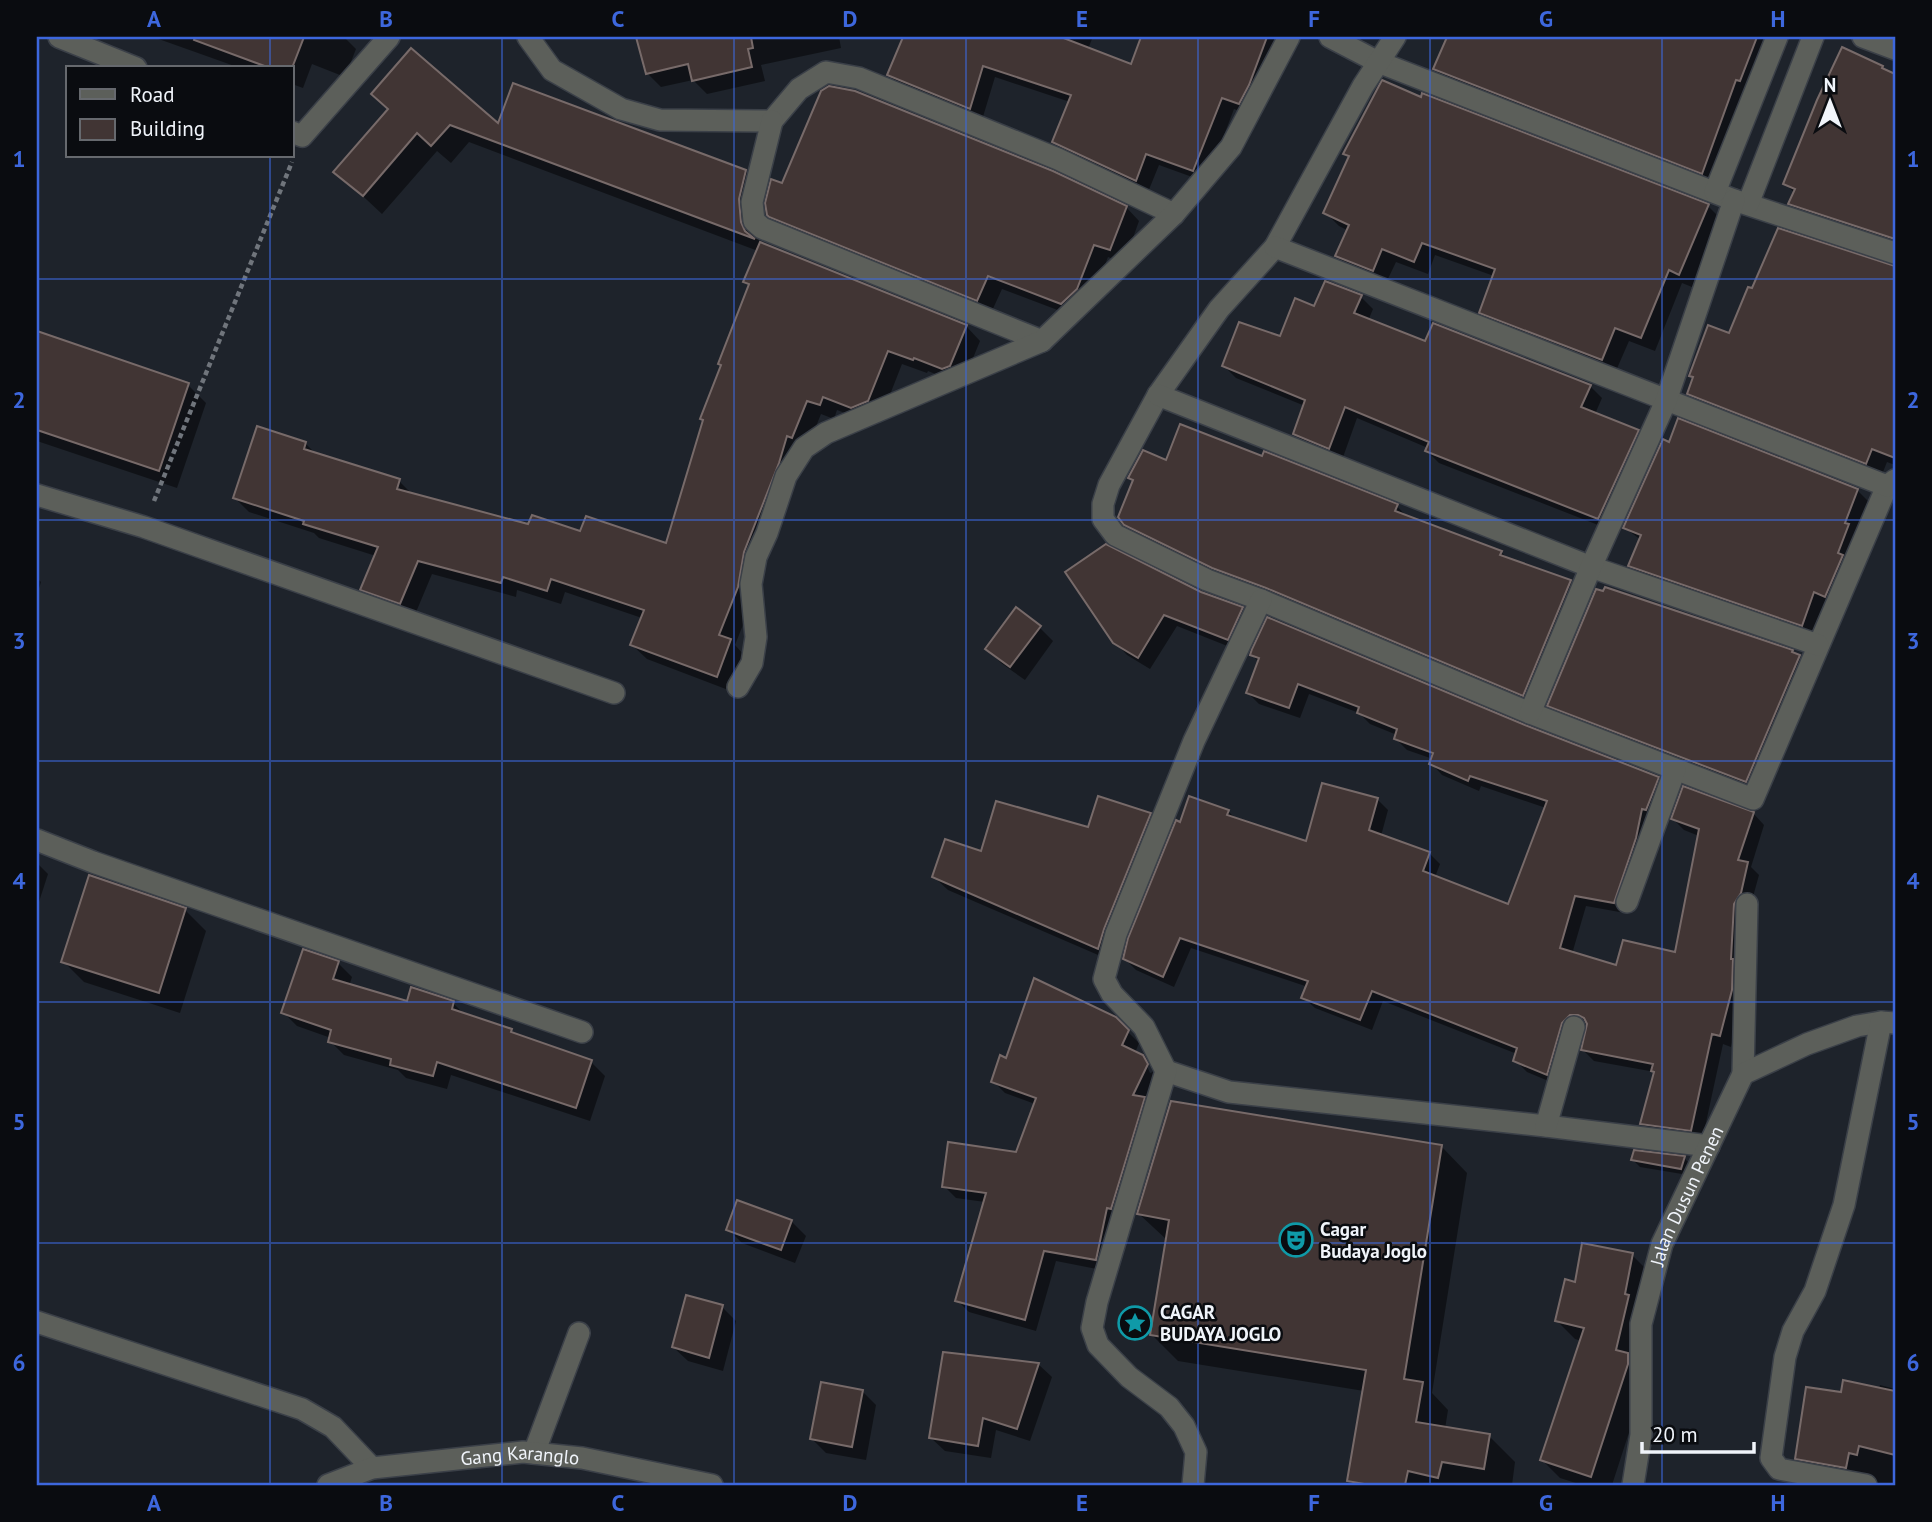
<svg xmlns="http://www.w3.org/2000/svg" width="1932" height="1522" viewBox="0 0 1932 1522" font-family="'PT Sans',sans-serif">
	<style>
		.shadow { fill: #0007 }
		.building { fill: #413534; stroke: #776a69; stroke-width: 2 }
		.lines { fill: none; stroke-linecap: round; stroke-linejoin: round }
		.minor-casing { stroke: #3b4048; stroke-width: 24 }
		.path { stroke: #70757c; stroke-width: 4.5; stroke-dasharray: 5 3.5; stroke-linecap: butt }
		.minor { stroke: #5c5f5a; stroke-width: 21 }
		.grid { fill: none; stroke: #3d67dd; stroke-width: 2; stroke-opacity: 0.55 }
		.labels { text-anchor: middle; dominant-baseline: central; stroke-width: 5; stroke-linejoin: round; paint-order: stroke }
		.street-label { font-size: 19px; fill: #f0f4fa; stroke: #0a0c10 }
		.poi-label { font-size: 19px; font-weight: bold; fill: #f0f4fa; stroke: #0a0c10; text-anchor: start }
		.neatline { fill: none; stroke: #3d67dd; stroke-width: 2.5 }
		.grid-label { font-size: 23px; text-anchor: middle; font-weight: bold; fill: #3d67dd }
	</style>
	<rect width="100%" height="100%" fill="#1e232b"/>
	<g class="shadow">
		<polygon points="153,37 344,37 356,49 345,77 312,64 303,88 292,84 292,68 240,68"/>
		<polygon points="638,37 839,37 841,48 761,65 765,81 707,94 693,80 661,87 647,73"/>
		<polygon points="905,37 1090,37 1092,39 1088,49 1132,66 1143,37 1276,37 1281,43 1251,115 1234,109 1206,182 1159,165 1148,192 1066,154 1054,142 1070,102 995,77 982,120 901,87 889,75"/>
		<polygon points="1449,37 1772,37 1715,186 1448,82 1435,69"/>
		<polygon points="1843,49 1895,74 1895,248 1805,218 1790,204 1795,193 1785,184"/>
		<polygon points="1422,100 1708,206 1721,219 1692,287 1682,283 1655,351 1629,341 1615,373 1495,326 1481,312 1494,276 1435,255 1428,274 1396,262 1386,283 1351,270 1337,256 1349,231 1339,226 1325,212 1350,158 1345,153"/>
		<polygon points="390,110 498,126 745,171 764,190 757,219 759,243 966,326 980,341 964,380 957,383 928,371 927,373 902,364 882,415 866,421 837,410 834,419 821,414 806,451 801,449 752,602 735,645 744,655 731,691 647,659 632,645 642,618 565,592 561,604 517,590 516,597 432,574 414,617 377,603 363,589 376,556 319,538 314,533 249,512 235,498 305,443 317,455 399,481 414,496 530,527 667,546 750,286 745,281 758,251 469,142 451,163 437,151 382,214 336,171"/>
		<polygon points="1126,207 1139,221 1124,263 1108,257 1090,303 1076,317 1002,289 991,313 782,228 768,214"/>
		<polygon points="1891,267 1895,267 1895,465 1887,462 1881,477 1703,408 1689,393 1730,335"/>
		<polygon points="1361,297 1373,309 1368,321 1426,343 1590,386 1602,398 1595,414 1638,431 1650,443 1611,530 1439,463 1427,451 1428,448 1357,418 1342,460 1307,446 1295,434 1305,406 1236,378 1224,366 1281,339 1315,308"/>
		<polygon points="37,333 188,385 206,403 177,488 37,441"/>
		<polygon points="1263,458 1397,506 1407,517 1501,552 1509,560 1570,582 1581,592 1534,705 1225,578 1136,535 1125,523 1134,482 1130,478 1166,462"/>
		<polygon points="1857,490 1868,501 1856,533 1836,607 1825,602 1813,636 1641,576 1630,565 1641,540 1625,528"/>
		<polygon points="37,578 41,582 37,595"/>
		<polygon points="1619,592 1792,652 1811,669 1758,793 1561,717 1549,705"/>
		<polygon points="1201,593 1242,609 1254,621 1240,651 1177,626 1150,669 1127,655 1114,641"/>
		<polygon points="1039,627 1053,641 1025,680 1001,663 988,649"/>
		<polygon points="1252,655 1524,727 1658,778 1669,789 1625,913 1586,906 1572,954 1617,967 1676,954 1699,836 1684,830 1673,819 1753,813 1764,825 1751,867 1759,875 1751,904 1742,1002 1731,1047 1723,1044 1702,1141 1654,1135 1642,1124 1655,1072 1594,1061 1583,1050 1588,1025 1582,1025 1558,1085 1527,1072 1515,1060 1517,1054 1383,1001 1372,1030 1315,1008 1303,997 1308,987 1191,948 1174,987 1136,970 1125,959 1181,824 1228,811 1237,820 1307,843 1377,799 1388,810 1381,836 1429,853 1440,864 1435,877 1509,906 1546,808 1481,786 1479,791 1442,775 1431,763 1433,759 1407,750 1396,739 1397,735 1370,724 1359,713 1309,694 1300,718 1259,704 1248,693 1259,662"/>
		<polygon points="1150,814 1163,827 1112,961 948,890 934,877 983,853"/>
		<polygon points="37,863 48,874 37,908"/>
		<polygon points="185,910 206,931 180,1013 84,982 63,961"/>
		<polygon points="338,963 352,977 349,986 409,1003 453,1003 465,1015 591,1062 605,1076 590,1121 451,1075 447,1089 406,1078 398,1070 344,1055 330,1041 331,1038 297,1026 283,1012"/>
		<polygon points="1115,1019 1139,1043 1135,1053 1148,1062 1145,1062 1150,1073 1153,1072 1150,1064 1159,1077 1107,1271 1056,1261 1036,1331 969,1312 957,1300 985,1202 956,1198 944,1186 1017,1154 1035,1104 1005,1093 993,1081 1007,1060"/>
		<polygon points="1441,1146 1467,1173 1432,1393 1448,1410 1445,1429 1489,1436 1515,1462 1512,1485 1353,1485 1349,1481 1364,1391 1178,1361 1152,1335 1167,1240 1139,1214"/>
		<polygon points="1684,1158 1690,1164 1688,1175 1640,1167 1633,1160"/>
		<polygon points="738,1202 792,1222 806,1236 795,1263 742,1243 728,1229"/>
		<polygon points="1632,1255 1650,1273 1645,1383 1612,1485 1582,1485 1560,1478 1542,1460 1582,1341 1575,1339 1557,1321"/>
		<polygon points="722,1307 736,1321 723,1371 688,1361 673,1347"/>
		<polygon points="1038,1364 1052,1377 1030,1441 996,1430 991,1458 945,1451 931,1438"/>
		<polygon points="1880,1385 1895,1389 1895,1485 1883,1485 1811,1472 1797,1458 1842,1394 1879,1389"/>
		<polygon points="862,1391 876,1405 866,1460 826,1453 812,1439"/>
	</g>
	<g class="building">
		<polygon points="195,37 304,37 292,68 270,68 194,40"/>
		<polygon points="636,37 751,37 753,48 748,49 752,67 692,81 688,64 646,74"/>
		<polygon points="903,37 1061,37 1131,64 1141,37 1267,37 1249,85 1239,104 1222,98 1193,171 1146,154 1136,181 1052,142 1071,95 983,66 970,109 887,75"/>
		<polygon points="1447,37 1757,37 1740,81 1736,80 1702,174 1433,69"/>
		<polygon points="1842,47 1883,66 1882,68 1895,74 1895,239 1788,204 1795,189 1783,184 1817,100"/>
		<polygon points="411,48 498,123 513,83 746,170 739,199 741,222 745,231 755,239 450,125 431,146 417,133 363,196 333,172 388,109 371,94"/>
		<polygon points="1382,80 1421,97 1422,93 1709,204 1679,275 1669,270 1641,338 1615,328 1602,360 1479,313 1495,269 1422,243 1414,262 1382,249 1373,271 1335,256 1349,225 1323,213 1349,156 1343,154"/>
		<polygon points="829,86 855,91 1053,171 1127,206 1110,250 1094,245 1077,289 1061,304 988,276 977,301 769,217 767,215 765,203 771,179 782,183 821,91"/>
		<polygon points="1778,228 1895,266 1895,458 1872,449 1866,464 1687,394 1693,377 1689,376 1708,325 1729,333 1748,287 1752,288"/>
		<polygon points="760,242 967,325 950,366 942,369 914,358 913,360 888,351 868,401 851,408 823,397 820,405 807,401 792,438 787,436 779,463 744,552 738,587 719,635 731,639 717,677 630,645 644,610 551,579 547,591 503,577 501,583 418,561 400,604 360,590 378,547 303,524 304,521 233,498 257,426 306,442 304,449 400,479 397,489 528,524 532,515 580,531 586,516 666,543 703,420 700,419 721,365 718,364 749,284 743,282"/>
		<polygon points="1325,281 1362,295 1354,313 1425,341 1433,323 1591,385 1581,407 1639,430 1598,519 1425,451 1429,442 1345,407 1329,449 1293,434 1305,400 1222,366 1239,322 1280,336 1295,298 1314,306"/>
		<polygon points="37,331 189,383 159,471 37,430"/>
		<polygon points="1678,418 1858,489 1845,523 1849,524 1838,553 1843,555 1825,597 1814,592 1802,626 1628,566 1641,535 1623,528 1663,439 1669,442"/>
		<polygon points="1180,424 1262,456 1264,451 1398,504 1395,511 1502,551 1500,555 1571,580 1523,696 1266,588 1212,568 1124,525 1118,517 1133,480 1128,478 1143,450 1166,460"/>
		<polygon points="1106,544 1201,592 1243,607 1228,640 1164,615 1138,658 1113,643 1065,572"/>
		<polygon points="1605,587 1793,650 1792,652 1800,655 1746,782 1547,706 1596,589 1603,591"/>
		<polygon points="1016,607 1041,626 1010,667 985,649"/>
		<polygon points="1267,617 1525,725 1659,777 1646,810 1642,809 1636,838 1614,903 1575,896 1560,948 1616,965 1623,940 1675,952 1699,829 1671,819 1683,786 1754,812 1738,860 1748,862 1741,893 1734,904 1731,959 1733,959 1732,990 1720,1036 1712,1034 1691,1131 1640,1124 1654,1072 1651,1071 1653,1064 1581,1050 1587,1024 1584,1018 1578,1015 1570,1015 1562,1023 1547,1075 1513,1061 1517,1048 1372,991 1360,1020 1301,998 1308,981 1180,938 1163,977 1123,959 1128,938 1176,820 1180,822 1189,796 1229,810 1227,815 1306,841 1322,783 1378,798 1369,830 1430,852 1423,871 1508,904 1547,801 1470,776 1468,781 1429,764 1433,753 1394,739 1397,729 1357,713 1359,707 1298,684 1289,708 1246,693 1259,658 1250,655 1252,649"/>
		<polygon points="1098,796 1151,813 1104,929 1098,949 932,877 945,839 981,851 996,801 1088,827"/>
		<polygon points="89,875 186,908 159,993 61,962"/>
		<polygon points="303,949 339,961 333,979 407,1001 411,987 454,1001 452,1009 512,1029 511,1032 592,1060 576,1108 437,1062 433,1076 390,1065 391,1059 328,1042 331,1030 281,1013"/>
		<polygon points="1034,978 1116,1017 1129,1030 1122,1045 1143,1055 1148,1064 1133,1095 1145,1097 1111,1209 1107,1208 1096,1260 1044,1251 1025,1320 955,1301 986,1193 942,1187 948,1142 1016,1152 1036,1098 991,1082 1000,1055 1006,1058"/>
		<polygon points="1171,1101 1442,1145 1404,1379 1423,1382 1416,1422 1490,1434 1484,1469 1442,1462 1438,1478 1408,1471 1405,1485 1370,1485 1347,1481 1366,1370 1150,1335 1169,1220 1137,1214"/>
		<polygon points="1634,1150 1685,1156 1681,1169 1631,1160"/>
		<polygon points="737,1200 792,1220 781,1250 726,1230"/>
		<polygon points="1582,1243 1633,1253 1625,1294 1629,1295 1616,1350 1628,1353 1628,1364 1591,1477 1540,1460 1584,1328 1555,1321 1565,1279 1575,1282"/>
		<polygon points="686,1295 723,1305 709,1358 672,1347"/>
		<polygon points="943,1352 1039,1363 1017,1429 983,1418 978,1446 929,1438"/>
		<polygon points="1843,1380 1895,1391 1895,1455 1859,1446 1857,1455 1849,1453 1846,1468 1795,1459 1806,1387 1841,1392"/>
		<polygon points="821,1382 863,1390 852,1447 810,1439"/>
	</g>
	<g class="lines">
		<defs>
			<g id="minor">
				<polyline points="59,37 136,68"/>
				<polyline points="528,37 552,70 621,109 660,120 772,121 799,89 826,72 859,78 1058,159 1174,214"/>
				<polyline points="1330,37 1378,62 1734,200 1895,253"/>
				<polyline points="1395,37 1363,86 1275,247 1219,309 1158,395 1109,485 1103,504 1103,519 1115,535 1207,580 1261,600 1530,713 1753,799 1887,486"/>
				<polyline points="1863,37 1895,49"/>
				<polyline points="772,121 752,202 754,221 762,228 1042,341"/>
				<polyline points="292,132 302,136 389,37"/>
				<polyline points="1715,192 1777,37"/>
				<polyline points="1748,204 1813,37"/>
				<polyline points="1275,247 1887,486 1895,480"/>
				<polyline points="1158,395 1591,567 1818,645"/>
				<polyline points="37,495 144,527 614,693"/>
				<polyline points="738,687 752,663 756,637 751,584 756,557 767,533 786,476 804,448 826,433 1042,341 1174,214 1231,147 1289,37"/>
				<polyline points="1530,713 1591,567 1666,401 1734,200"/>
				<polyline points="37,840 93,862 582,1032"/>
				<polyline points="1627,902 1675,770"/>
				<polyline points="1166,1071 1229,1092 1546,1126 1709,1146"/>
				<polyline points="1743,1074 1747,904"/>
				<polyline points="1546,1126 1574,1027"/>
				<polyline points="37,1322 302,1409 333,1427 372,1468"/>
				<polyline points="534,1453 579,1333"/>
				<path id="s1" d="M328 1485 372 1468 523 1452 582 1458 712 1485"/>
				<polyline points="1193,1485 1196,1452 1184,1426 1169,1407 1129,1377 1098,1345 1092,1328 1097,1302 1166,1071 1144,1027 1112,994 1104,979 1116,934 1194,741 1261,600"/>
				<path id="s2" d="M1633 1485 1641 1435V1324L1662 1244 1743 1074 1807 1044 1857 1026 1881 1022 1895 1023"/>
				<polyline points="1866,1485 1779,1469 1771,1458 1785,1357 1793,1331 1815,1291 1844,1205 1881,1022"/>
			</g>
		</defs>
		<use href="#minor" class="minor-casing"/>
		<polyline class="path" points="154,501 292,162"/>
		<use href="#minor" class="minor"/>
	</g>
	<path class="grid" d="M270 37V68M502 37V1485M734 37V1485M966 37V1485M1198 37V1485M1430 37V1485M1662 37V1485M270 156V1485M37 279H1895M37 520H1895M37 761H1895M37 1002H1895M37 1243H1895"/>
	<defs>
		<symbol id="theatre-ring" viewBox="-11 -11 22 22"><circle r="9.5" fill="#0a0c10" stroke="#0f9aa8" stroke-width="1.5"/><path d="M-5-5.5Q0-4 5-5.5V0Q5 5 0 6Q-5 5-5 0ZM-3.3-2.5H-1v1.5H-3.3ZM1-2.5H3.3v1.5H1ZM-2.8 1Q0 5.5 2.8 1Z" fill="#0f9aa8"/></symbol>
		<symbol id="sight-ring" viewBox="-11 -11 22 22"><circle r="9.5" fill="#0a0c10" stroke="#0f9aa8" stroke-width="1.5"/><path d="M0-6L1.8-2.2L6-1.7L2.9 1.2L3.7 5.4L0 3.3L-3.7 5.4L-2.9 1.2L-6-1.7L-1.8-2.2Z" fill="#0f9aa8"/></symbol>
	</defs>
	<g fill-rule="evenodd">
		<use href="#theatre-ring" x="1277" y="1221" width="38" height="38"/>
		<use href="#sight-ring" x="1116" y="1304" width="38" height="38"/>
	</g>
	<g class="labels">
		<g class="street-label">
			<text stroke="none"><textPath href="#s2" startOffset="298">Jalan Dusun Penen</textPath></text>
			<text stroke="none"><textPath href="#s1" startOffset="196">Gang Karanglo</textPath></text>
		</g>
		<g class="poi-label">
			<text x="1320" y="1229">Cagar<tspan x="1320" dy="22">Budaya Joglo</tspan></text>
			<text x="1160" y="1312">CAGAR<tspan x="1160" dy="22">BUDAYA JOGLO</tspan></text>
		</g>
	</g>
	<rect width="1932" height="1522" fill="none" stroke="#0a0c10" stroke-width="77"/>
	<rect x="66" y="66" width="228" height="91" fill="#0a0c10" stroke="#66696e" stroke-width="2"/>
	<rect x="80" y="89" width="35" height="10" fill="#5c5f5a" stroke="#66696e" stroke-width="2"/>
	<text x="130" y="102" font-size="21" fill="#f0f4fa">Road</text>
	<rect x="80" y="119" width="35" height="21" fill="#413534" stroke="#66696e" stroke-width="2"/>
	<text x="130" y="136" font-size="21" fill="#f0f4fa">Building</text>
	<g transform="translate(1830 102)" stroke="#0a0c10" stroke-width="5" paint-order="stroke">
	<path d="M0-5L12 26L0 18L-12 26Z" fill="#f0f4fa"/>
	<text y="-10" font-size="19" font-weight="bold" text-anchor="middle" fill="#f0f4fa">N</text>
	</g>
	<path d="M1642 1442v10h112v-10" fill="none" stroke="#f0f4fa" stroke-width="3.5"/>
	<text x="1652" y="1442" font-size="21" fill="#f0f4fa" stroke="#0a0c10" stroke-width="5" paint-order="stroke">20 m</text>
	<rect x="38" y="38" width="1856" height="1446" class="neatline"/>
	<g class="grid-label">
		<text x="154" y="27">A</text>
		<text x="386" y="27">B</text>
		<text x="618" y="27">C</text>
		<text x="850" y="27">D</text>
		<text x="1082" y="27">E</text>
		<text x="1314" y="27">F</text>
		<text x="1546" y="27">G</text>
		<text x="1778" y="27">H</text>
		<text x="19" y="167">1</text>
		<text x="1913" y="167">1</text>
		<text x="19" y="408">2</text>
		<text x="1913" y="408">2</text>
		<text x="19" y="649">3</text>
		<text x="1913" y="649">3</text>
		<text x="19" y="889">4</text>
		<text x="1913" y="889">4</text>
		<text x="19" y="1130">5</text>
		<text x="1913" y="1130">5</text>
		<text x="19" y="1371">6</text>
		<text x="1913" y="1371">6</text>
		<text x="154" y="1511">A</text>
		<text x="386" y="1511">B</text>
		<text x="618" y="1511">C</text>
		<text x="850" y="1511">D</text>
		<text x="1082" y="1511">E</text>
		<text x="1314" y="1511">F</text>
		<text x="1546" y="1511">G</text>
		<text x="1778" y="1511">H</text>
	</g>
</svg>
